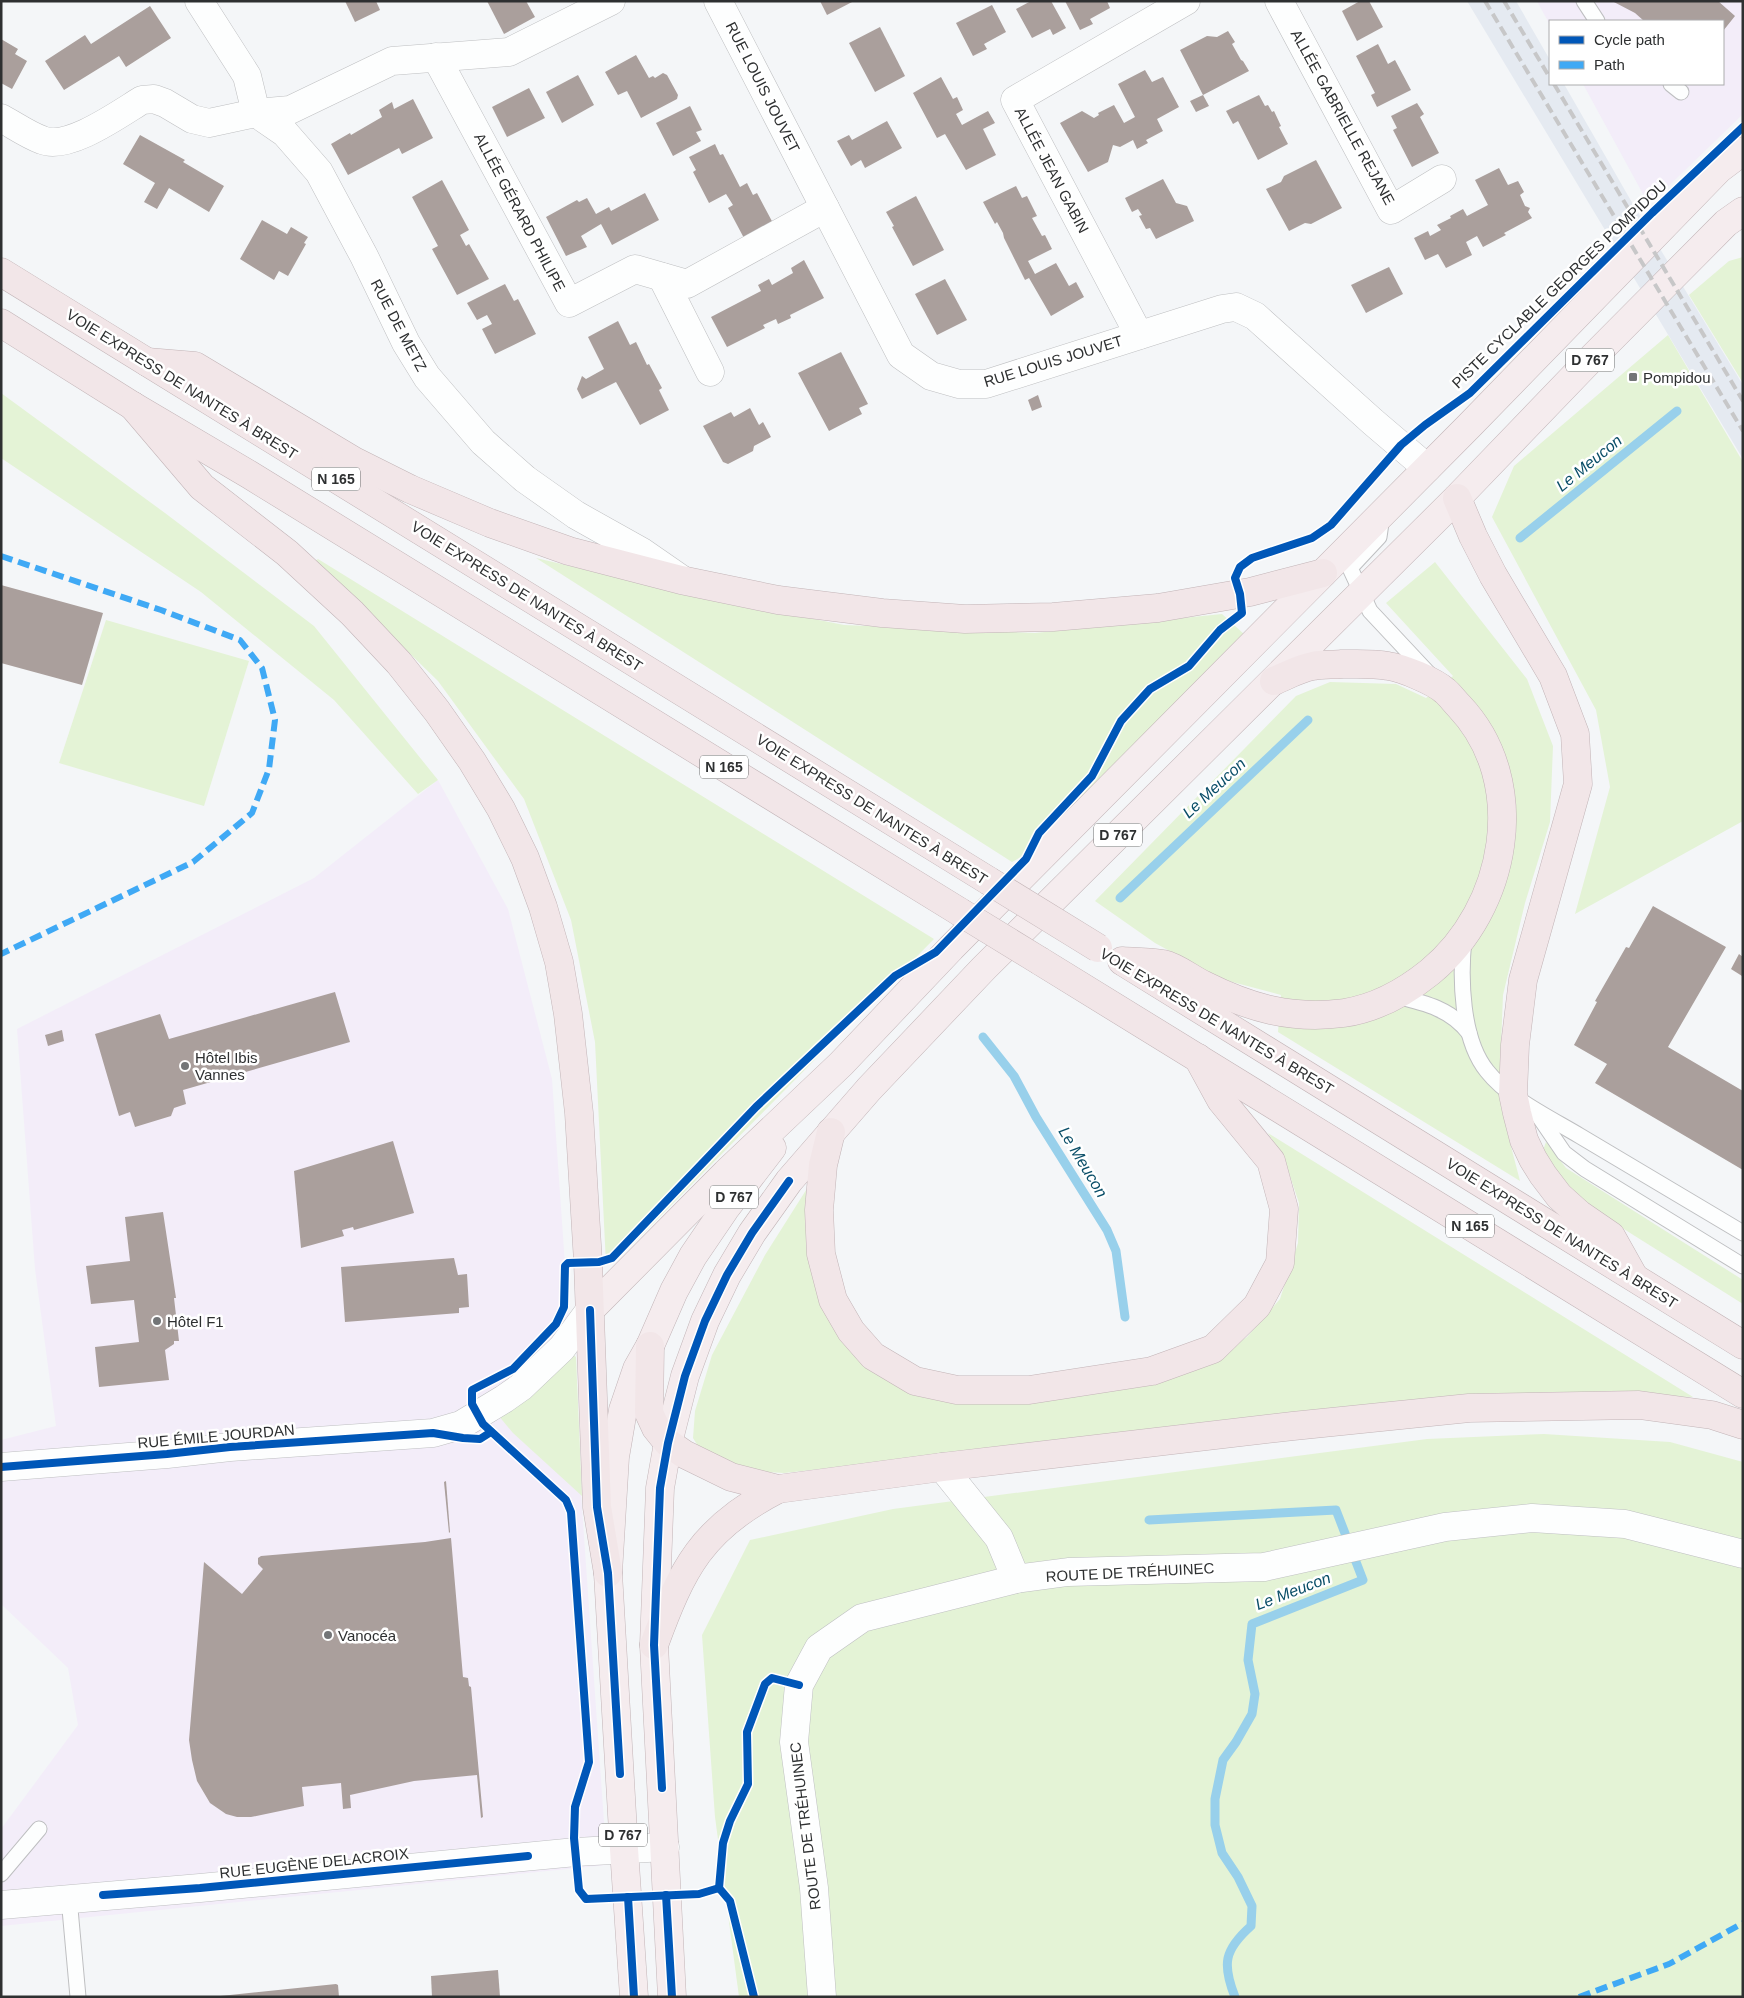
<svg xmlns="http://www.w3.org/2000/svg" width="1744" height="1998" viewBox="0 0 1744 1998" font-family="Arial,sans-serif">
	<style>
		.commercial { fill: #f3edf9 }
		.built { fill: #e5eaf1 }
		.green { fill: #e4f3d6 }
		.lines { fill: none; stroke-linecap: round; stroke-linejoin: round }
		.stream { stroke: #98d0eb; stroke-width: 9 }
		.building { fill: #aa9f9c }
		.service-casing { stroke: #bebfc1; stroke-width: 17 }
		.minor-casing { stroke: #bebfc1; stroke-width: 29 }
		.primary-casing { stroke: #c2b4b7; stroke-width: 29 }
		.trunk-casing { stroke: #c2b4b7; stroke-width: 29 }
		.service { stroke: #fdfefe; stroke-width: 15 }
		.minor { stroke: #fdfefe; stroke-width: 28 }
		.primary { stroke: #f5ecee; stroke-width: 28 }
		.trunk { stroke: #f2e6e8; stroke-width: 28 }
		.rail { stroke: #c7c7c8; stroke-width: 4; stroke-dasharray: 10 5; stroke-linecap: butt }
		.trunk-bridge-casing { stroke: #c2b4b7; stroke-width: 29; stroke-linecap: butt }
		.trunk-bridge { stroke: #f2e6e8; stroke-width: 28 }
		.quiet { stroke: #3fa9f5; stroke-width: 6; stroke-dasharray: 12 6; stroke-linecap: butt }
		.cycleway-casing { stroke: #fff; stroke-width: 11 }
		.cycleway { stroke: #0057b8; stroke-width: 8 }
		.poi-dot { fill: #737577; stroke: #fff; stroke-width: 2 }
		.labels { text-anchor: middle; dominant-baseline: central; stroke-width: 5; stroke-linejoin: round; paint-order: stroke }
		.shield { fill: #fff; stroke: #6d6e6f; stroke-width: 1 }
		.shield-label { font-size: 14px; font-weight: bold; fill: #2e3031 }
		.street-label { font-size: 15px; fill: #2e3031; stroke: #fff }
		.poi-label { font-size: 15px; fill: #2e3031; stroke: #fff; text-anchor: start }
		.water-label { font-size: 16px; font-style: italic; fill: #0a4e68; stroke: #fff }
	</style>
	<rect width="100%" height="100%" fill="#f4f6f8"/>
	<g class="commercial">
		<polygon points="1537,1 1743,1 1743,114 1649,205 1583,84 1723,84 1723,21 1550,21 1550,25"/>
		<polygon points="438,780 508,909 552,1079 607,1865 1,1926 1,1829 78,1725 68,1668 1,1604 1,1440 56,1426 35,1269 17,1029 314,878"/>
	</g>
	<polygon class="built" points="1467,1 1516,1 1550,60 1550,84 1564,84 1634,206 1743,385 1743,459"/>
	<g class="green">
		<polygon points="1743,257 1743,383 1689,295 1729,261"/>
		<polygon points="1668,335 1743,462 1743,821 1575,914 1610,787 1596,710 1492,517 1514,466"/>
		<polygon points="1,393 165,513 314,626 438,780 418,794 334,700 201,592 1,458"/>
		<polygon points="536,558 697,596 844,625 1035,633 1222,614 1245,635 1052,840 1012,862"/>
		<polygon points="318,559 934,939 619,1258 606,1264 595,1042 571,920 524,799 438,681 315,561"/>
		<polygon points="1435,562 1527,679 1553,746 1550,822 1525,903 1503,995 1500,1071 1507,1131 1520,1181 1278,1032 1281,995 1221,979 1155,943 1095,901 1296,696 1330,682 1396,684 1426,698 1453,676 1386,603"/>
		<polygon points="106,620 249,661 204,806 59,763"/>
		<polygon points="1268,1133 1693,1397 1520,1393 784,1473 733,1470 704,1456 693,1438 695,1411 712,1355 765,1255 808,1187 820,1290 935,1397 1012,1404 1115,1390 1200,1367 1247,1337 1280,1299 1298,1243 1299,1203 1285,1161"/>
		<polygon points="1546,1142 1566,1168 1743,1280 1743,1304 1573,1197 1542,1153"/>
		<polygon points="571,1353 576,1357 582,1496 513,1433 498,1415"/>
		<polygon points="1544,1434 1670,1442 1743,1462 1743,1997 739,1997 715,1817 702,1635 750,1540 893,1509 1427,1439"/>
	</g>
	<g class="lines">
		<g class="stream">
			<polyline points="1520,538 1677,411"/>
			<polyline points="1120,898 1308,720"/>
			<polyline points="983,1037 1014,1076 1036,1117 1107,1230 1116,1251 1125,1317"/>
			<path d="M1149 1520 1336 1510 1363 1580 1252 1624 1248 1660 1255 1694 1252 1714 1236 1742 1223 1760 1215 1799V1825L1222 1853 1238 1877 1252 1906 1251 1926C1224 1950 1222 1964 1235 1997"/>
		</g>
	</g>
	<g class="building">
		<polygon points="345,1 376,1 380,10 355,22"/>
		<polygon points="487,1 526,1 535,17 504,34"/>
		<polygon points="820,1 854,1 827,15"/>
		<polygon points="1031,1 1051,1 1066,28 1053,35 1050,29 1032,38 1016,9"/>
		<polygon points="1065,1 1107,1 1110,8 1090,19 1093,24 1080,30"/>
		<polygon points="1360,1 1369,1 1383,27 1357,41 1342,11"/>
		<polygon points="1612,1 1718,1 1735,16 1723,31 1723,21 1644,21 1635,13"/>
		<polygon points="992,5 1006,32 984,44 987,49 973,56 956,23"/>
		<polygon points="150,6 171,38 126,67 119,56 64,90 45,61 85,35 91,44"/>
		<polygon points="880,27 905,76 875,92 849,43"/>
		<polygon points="1228,31 1235,42 1232,44 1241,60 1243,61 1249,71 1203,95 1180,50 1207,36 1217,37"/>
		<polygon points="1,39 18,49 15,54 27,61 12,89 1,83"/>
		<polygon points="1378,44 1388,64 1395,60 1411,90 1377,107 1371,95 1375,93 1356,56"/>
		<polygon points="636,55 649,78 653,76 655,78 663,73 667,75 678,95 677,99 641,118 627,91 618,95 605,72"/>
		<polygon points="1145,70 1152,82 1163,77 1179,107 1157,119 1163,131 1146,140 1148,143 1137,149 1133,140 1120,147 1113,145 1108,162 1088,172 1060,123 1082,111 1094,118 1099,115 1098,113 1114,105 1124,123 1135,117 1118,84"/>
		<polygon points="578,75 594,105 562,123 546,92"/>
		<polygon points="941,77 953,99 957,97 963,110 956,114 962,125 988,111 995,123 983,129 996,155 966,170 945,134 937,138 913,93"/>
		<polygon points="529,88 545,118 507,137 492,107"/>
		<polygon points="1203,95 1209,106 1196,112 1190,101"/>
		<polygon points="1259,95 1265,106 1268,105 1272,112 1274,111 1281,126 1279,127 1288,144 1258,160 1238,121 1233,124 1226,111"/>
		<polygon points="413,99 433,138 402,154 399,148 348,175 331,144 350,133 351,135 382,117 379,110 392,102 394,109"/>
		<polygon points="1417,103 1424,114 1420,117 1439,153 1412,167 1393,130 1397,128 1391,116"/>
		<polygon points="690,106 702,130 696,132 701,141 673,156 656,123"/>
		<polygon points="887,121 902,148 865,168 861,160 851,166 837,141 849,135 852,140"/>
		<polygon points="140,135 185,160 183,162 224,186 209,212 169,188 157,209 144,202 155,183 123,164"/>
		<polygon points="715,144 720,155 723,154 740,187 747,183 753,195 757,193 774,225 745,240 728,208 733,205 726,194 709,203 693,172 696,170 689,157"/>
		<polygon points="1316,160 1342,208 1311,224 1305,223 1289,231 1266,189 1281,182 1284,176"/>
		<polygon points="1499,168 1508,185 1518,181 1524,192 1520,195 1525,206 1530,208 1528,212 1532,218 1504,233 1506,235 1483,247 1477,236 1466,242 1472,255 1446,268 1438,254 1425,260 1414,238 1428,231 1430,236 1441,230 1437,225 1451,218 1450,216 1463,209 1467,216 1488,205 1475,180"/>
		<polygon points="1163,179 1176,203 1187,206 1194,221 1156,239 1150,228 1146,229 1139,216 1142,215 1138,209 1132,212 1125,198"/>
		<polygon points="442,180 469,230 460,235 466,246 469,244 489,279 457,295 432,249 438,246 412,197"/>
		<polygon points="1016,186 1022,198 1027,196 1037,216 1032,218 1042,236 1045,235 1052,249 1028,261 1035,274 1056,263 1069,286 1076,282 1084,297 1051,316 1029,278 1025,280 1004,238 1003,233 997,222 995,224 983,202"/>
		<polygon points="645,193 659,220 612,245 601,224 581,236 587,247 566,256 546,217 577,200 579,202 587,198 596,214 609,207 611,211"/>
		<polygon points="916,196 944,250 913,266 892,227 894,226 886,212"/>
		<polygon points="262,220 287,234 291,227 308,237 304,243 306,244 288,276 279,271 274,280 240,259"/>
		<polygon points="804,260 824,298 790,315 791,318 778,324 776,319 763,325 765,328 727,347 711,317 761,291 758,285 769,279 772,285 793,273 791,268"/>
		<polygon points="1389,267 1403,294 1366,313 1351,285"/>
		<polygon points="945,279 967,320 937,335 915,294"/>
		<polygon points="505,284 514,301 518,299 536,334 495,354 482,329 492,324 487,315 477,320 467,303"/>
		<polygon points="618,321 630,345 636,342 647,365 649,364 662,388 659,390 669,410 640,425 616,382 582,399 577,389 582,376 586,379 604,369 588,337"/>
		<polygon points="841,352 868,404 859,408 862,414 829,431 798,373"/>
		<polygon points="1038,395 1042,407 1032,411 1028,400"/>
		<polygon points="750,408 759,425 763,422 771,437 754,446 753,451 728,464 723,462 703,426 731,412 734,417"/>
		<polygon points="1,585 103,613 82,685 1,663"/>
		<polygon points="1653,906 1726,947 1668,1047 1743,1091 1743,1170 1595,1083 1607,1064 1574,1045 1597,1002 1595,1001 1626,947 1629,948"/>
		<polygon points="1739,954 1743,957 1742,976 1731,969"/>
		<polygon points="335,992 350,1042 183,1090 186,1104 174,1108 171,1116 135,1127 130,1112 119,1116 95,1034 160,1014 169,1039"/>
		<polygon points="62,1030 64,1041 48,1046 45,1035"/>
		<polygon points="393,1141 414,1213 354,1230 353,1227 342,1230 344,1236 301,1248 294,1171"/>
		<polygon points="163,1212 176,1298 174,1298 179,1341 174,1341 174,1344 165,1350 169,1380 99,1387 95,1347 139,1342 134,1300 91,1304 86,1266 130,1261 125,1217"/>
		<polygon points="454,1258 458,1275 467,1274 469,1307 459,1308 459,1313 345,1322 341,1267"/>
		<polygon points="446,1481 450,1532 449,1533 444,1482"/>
		<polygon points="451,1538 463,1677 468,1678 469,1686 471,1687 483,1817 481,1818 477,1775 414,1781 350,1795 351,1808 343,1809 341,1783 302,1787 304,1806 251,1817 237,1817 226,1814 210,1803 197,1781 192,1760 189,1740 204,1562 242,1594 263,1569 258,1564 258,1558 261,1556 425,1542"/>
		<polygon points="498,1970 500,1997 432,1997 431,1976"/>
		<polygon points="336,1984 338,1985 339,1997 211,1997"/>
	</g>
	<g class="lines">
		<defs>
			<g id="service">
				<polyline points="1584,1 1597,21"/>
				<polyline points="1671,84 1681,92"/>
				<polyline points="1382,516 1379,537 1350,568 1370,611 1429,674"/>
				<path d="M1464 939C1460 977 1461 1039 1487 1071 1508 1098 1550 1118 1580 1136 1634 1168 1688 1200 1743 1233"/>
				<path d="M1396 996C1425 1003 1451 1009 1469 1033"/>
				<polyline points="1536,1112 1564,1153 1585,1169 1743,1266"/>
				<polyline points="1,1874 39,1829"/>
				<polyline points="69,1898 78,1997"/>
			</g>
			<g id="minor">
				<polyline points="199,1 247,76 256,113 285,133 319,172 364,256 406,343 427,377 483,442 525,479 576,515 642,552 681,579"/>
				<polyline points="718,1 901,355 931,376 959,384 986,384 1222,309 1236,307 1255,316 1373,422 1427,468"/>
				<polyline points="1279,1 1391,210 1442,179"/>
				<polyline points="436,57 569,303 635,269 687,284 825,208"/>
				<path d="M1 118C14 125 28 135 42 140 68 151 119 114 142 100L154 99 165 103 192 119 209 123 256 113 290 110 392 61 509 52 611 1"/>
				<polyline points="662,277 710,372"/>
				<polyline points="1139,335 1015,100 1186,1"/>
				<polyline points="1,1467 167,1454 230,1447 433,1433 461,1425 504,1399 521,1387 562,1348 590,1310"/>
				<polyline points="942,1467 999,1538 1016,1579"/>
				<polyline points="1,1905 200,1888 576,1852 665,1847"/>
				<polyline points="822,1997 814,1888 794,1742 799,1685 819,1648 862,1618 1016,1579 1068,1572 1264,1567 1445,1527 1532,1518 1625,1524 1743,1554"/>
			</g>
			<g id="primary">
				<polyline points="590,1310 726,1173 841,1064 951,948 1469,426 1719,169 1743,151"/>
				<polyline points="634,1997 624,1849 608,1573 615,1457 623,1410 637,1369 650,1346 674,1291 693,1256 725,1209 772,1148"/>
				<polyline points="672,1997 654,1645 660,1488 668,1443 685,1376 705,1321 727,1275 752,1233 789,1181 869,1089 984,968 1457,498 1586,364 1726,223 1743,211"/>
			</g>
			<g id="trunk">
				<polyline points="1,272 989,881"/>
				<polyline points="1,323 133,406 250,475 960,912"/>
				<polyline points="147,362 195,366 354,461 410,489 490,523 569,551 681,580 778,600 882,613 965,619 1053,617 1158,608 1250,592 1323,573"/>
				<polyline points="133,406 202,487 287,553 352,613 399,663 437,711 472,761 501,809 525,858 543,907 559,962 568,1014 579,1113 588,1262 597,1507 608,1573"/>
				<polyline points="1457,498 1473,536 1493,575 1553,676 1575,734 1578,784 1523,980 1515,1045 1513,1094 1517,1113 1524,1140 1533,1159 1543,1175 1559,1196 1579,1214 1611,1236 1634,1277"/>
				<polyline points="1040,961 1743,1394"/>
				<path d="M1122 961C1135 962 1150 962 1163 964 1177 967 1191 979 1204 985 1250 1008 1292 1020 1344 1013 1377 1008 1404 993 1430 972 1507 909 1531 782 1459 706 1454 701 1450 695 1445 691 1434 681 1402 668 1388 666 1373 663 1357 664 1342 664 1333 665 1322 664 1313 666 1300 668 1286 676 1274 681"/>
				<polyline points="1125,963 1743,1345"/>
				<polyline points="831,1132 823,1165 819,1210 821,1254 833,1300 851,1331 873,1356 915,1381 957,1390 1029,1390 1152,1371 1213,1349 1257,1306 1280,1263 1284,1209 1271,1161 1221,1100 1198,1058"/>
				<polyline points="650,1346 649,1413 656,1428 668,1443 684,1454 731,1477 778,1489 942,1467 1293,1426 1469,1408 1639,1405 1712,1415 1743,1425"/>
				<path d="M654 1645C682 1568 702 1528 778 1489"/>
			</g>
		</defs>
		<use href="#service" class="service-casing"/>
		<use href="#minor" class="minor-casing"/>
		<use href="#primary" class="primary-casing"/>
		<use href="#trunk" class="trunk-casing"/>
		<use href="#service" class="service"/>
		<use href="#minor" class="minor"/>
		<use href="#primary" class="primary"/>
		<use href="#trunk" class="trunk"/>
		<g class="rail">
			<polyline points="1485,1 1743,431"/>
			<polyline points="1504,1 1550,78"/>
			<polyline points="1554,84 1743,401"/>
		</g>
		<defs>
			<g id="trunk-bridge">
				<polyline points="989,881 1098,948"/>
				<polyline points="960,912 1040,961"/>
			</g>
		</defs>
		<use href="#trunk-bridge" class="trunk-bridge-casing"/>
		<use href="#trunk-bridge" class="trunk-bridge"/>
		<g class="quiet">
			<polyline points="1,556 161,610 240,640 262,668 275,720 269,769 252,813 193,862 1,954"/>
			<polyline points="1579,1997 1669,1964 1743,1923"/>
		</g>
		<defs>
			<g id="cycleway">
				<polyline points="590,1310 597,1507 608,1573 620,1774"/>
				<polyline points="1,1467 167,1454 230,1447 433,1433 463,1438 480,1439 491,1432"/>
				<polyline points="662,1788 654,1645 660,1488 668,1443 685,1376 705,1321 727,1275 752,1233 789,1181"/>
				<polyline points="719,1888 723,1843 730,1821 748,1784 747,1732 765,1684 772,1678 799,1685"/>
				<polyline points="103,1895 200,1888 528,1856"/>
				<polyline points="666,1895 672,1997"/>
				<polyline points="628,1897 634,1997"/>
				<polyline points="754,1997 730,1901 719,1888 699,1894 586,1899 579,1890 574,1838 575,1807 589,1762 571,1512 566,1500 483,1424 472,1404 472,1390 513,1369 556,1324 564,1307 565,1266 568,1263 599,1262 612,1258 756,1107 895,976 936,952 1026,859 1039,833 1092,776 1121,721 1150,689 1189,666 1220,630 1242,613 1240,594 1235,578 1240,567 1252,558 1312,538 1331,525 1401,445 1425,425 1470,393 1652,213 1743,127"/>
			</g>
		</defs>
		<use href="#cycleway" class="cycleway-casing"/>
		<use href="#cycleway" class="cycleway"/>
	</g>
	<g class="poi-dot">
		<rect x="1628" y="372" width="10" height="10" rx="2.5"/>
		<circle cx="185" cy="1066" r="5"/>
		<circle cx="157" cy="1321" r="5"/>
		<circle cx="328" cy="1635" r="5"/>
	</g>
	<g class="labels">
		<g class="shield">
			<rect x="1566" y="348.5" width="48" height="23" rx="4"/>
			<rect x="312" y="467.5" width="48" height="23" rx="4"/>
			<rect x="700" y="755.5" width="48" height="23" rx="4"/>
			<rect x="1094" y="823.5" width="48" height="23" rx="4"/>
			<rect x="710" y="1185.5" width="48" height="23" rx="4"/>
			<rect x="1446" y="1214.5" width="48" height="23" rx="4"/>
			<rect x="599" y="1823.5" width="48" height="23" rx="4"/>
		</g>
		<g class="shield-label">
			<text x="1590" y="360">D 767</text>
			<text x="336" y="479">N 165</text>
			<text x="724" y="767">N 165</text>
			<text x="1118" y="835">D 767</text>
			<text x="734" y="1197">D 767</text>
			<text x="1470" y="1226">N 165</text>
			<text x="623" y="1835">D 767</text>
		</g>
		<g class="street-label">
			<text transform="translate(763 87) rotate(63)">RUE LOUIS JOUVET</text>
			<text transform="translate(1343 117) rotate(61)">ALLÉE GABRIELLE REJANE</text>
			<text transform="translate(1052 170) rotate(62)">ALLÉE JEAN GABIN</text>
			<text transform="translate(520 212) rotate(62)">ALLÉE GÉRARD PHILIPE</text>
			<text transform="translate(1559 284) rotate(-44)">PISTE CYCLABLE GEORGES POMPIDOU</text>
			<text transform="translate(399 325) rotate(62)">RUE DE METZ</text>
			<text transform="translate(1053 361) rotate(-17)">RUE LOUIS JOUVET</text>
			<text transform="translate(182 384) rotate(32)">VOIE EXPRESS DE NANTES À BREST</text>
			<text transform="translate(527 596) rotate(32)">VOIE EXPRESS DE NANTES À BREST</text>
			<text transform="translate(872 809) rotate(32)">VOIE EXPRESS DE NANTES À BREST</text>
			<text transform="translate(1217 1021) rotate(31)">VOIE EXPRESS DE NANTES À BREST</text>
			<text transform="translate(1562 1233) rotate(32)">VOIE EXPRESS DE NANTES À BREST</text>
			<text transform="translate(216 1436) rotate(-5)">RUE ÉMILE JOURDAN</text>
			<text transform="translate(1130 1572) rotate(-3)">ROUTE DE TRÉHUINEC</text>
			<text transform="translate(805 1826) rotate(-97)">ROUTE DE TRÉHUINEC</text>
			<text transform="translate(314 1863) rotate(-6)">RUE EUGÈNE DELACROIX</text>
		</g>
		<g class="poi-label">
			<text x="1643" y="377">Pompidou</text>
			<text x="195" y="1057">Hôtel Ibis<tspan x="195" dy="17">Vannes</tspan></text>
			<text x="167" y="1321">Hôtel F1</text>
			<text x="338" y="1635">Vanocéa</text>
		</g>
		<g class="water-label">
			<text transform="translate(1589 463) rotate(-39)">Le Meucon</text>
			<text transform="translate(1214 788) rotate(-43)">Le Meucon</text>
			<text transform="translate(1083 1162) rotate(59)">Le Meucon</text>
			<text transform="translate(1293 1591) rotate(-21)">Le Meucon</text>
		</g>
	</g>
	<rect width="1744" height="1998" fill="none" stroke="#2e3031" stroke-width="5"/>
	<rect x="1549" y="20" width="175" height="65" fill="#ffffff" stroke="#abacad"/>
	<rect x="1559" y="36" width="25" height="8" fill="#0057b8" stroke="#abacad"/>
	<text x="1594" y="45" font-size="15" fill="#2e3031">Cycle path</text>
	<rect x="1559" y="61" width="25" height="8" fill="#3fa9f5" stroke="#abacad"/>
	<text x="1594" y="70" font-size="15" fill="#2e3031">Path</text>
</svg>
